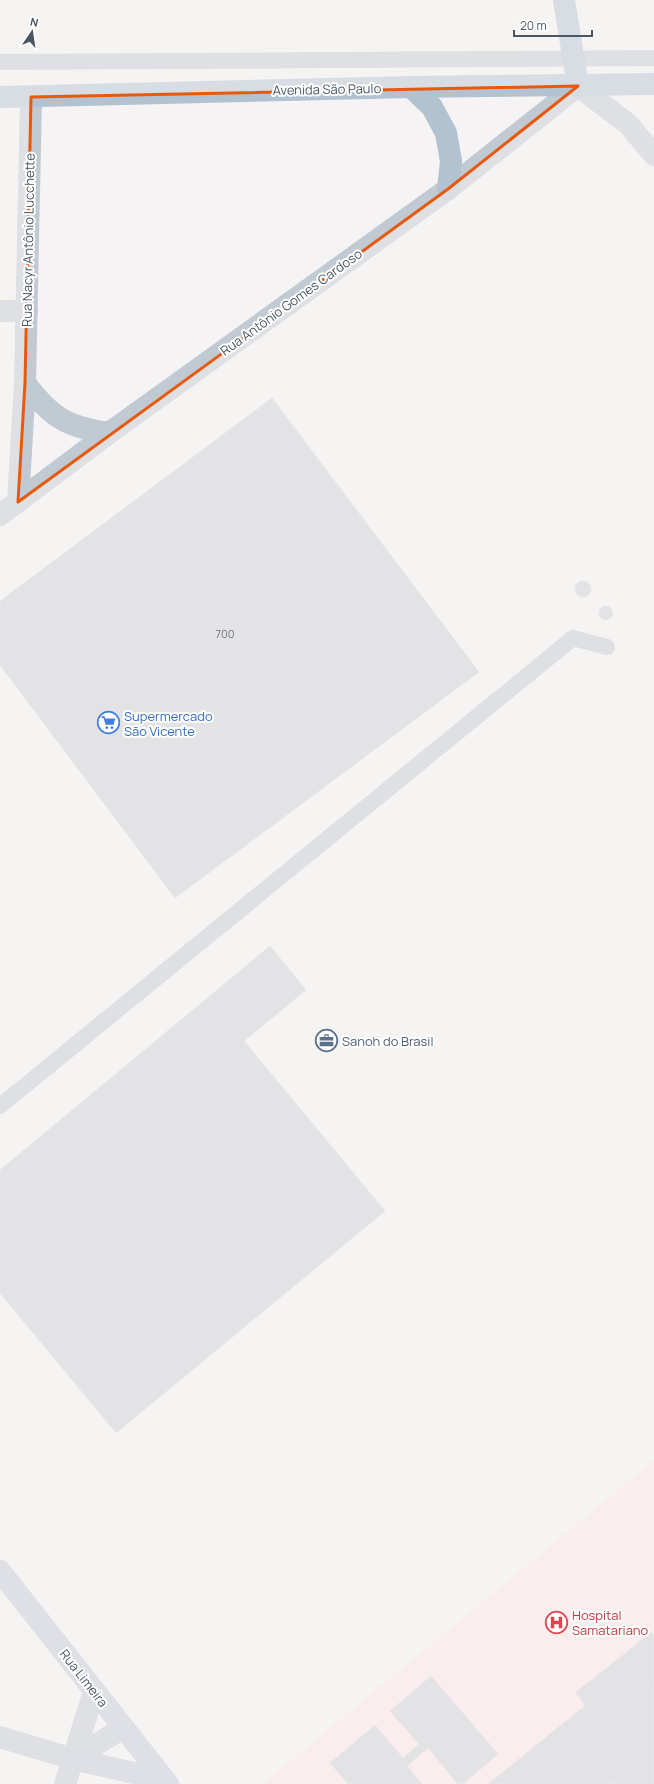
<svg xmlns="http://www.w3.org/2000/svg" width="654" height="1784" viewBox="0 0 654 1784" font-family="Manrope,sans-serif">
	<style>
		.medical { fill: #fce8e6 }
		.building { fill: #cdcfd5; stroke: #d7d9de }
		.lines { fill: none; stroke-linecap: round; stroke-linejoin: round }
		.lane { stroke: #c1cad2; stroke-width: 16 }
		.street { stroke: #c1cad2; stroke-width: 22 }
		.secondary { stroke: #c1cbd6; stroke-width: 22 }
		.primary { stroke: #b3c2d1; stroke-width: 22 }
		.marked { fill: none; stroke: #e8590c; stroke-width: 3; stroke-linejoin: round }
		.labels { text-anchor: middle; dominant-baseline: central; stroke-width: 4; stroke-linejoin: round; paint-order: stroke }
		.number-label { font-size: 11px; fill: #6b747e }
		.street-label { font-size: 13px; fill: #4a5661; stroke: #fff }
		.shop-label { font-size: 13px; fill: #366cbe; stroke: #fff; text-anchor: start }
		.service-label { font-size: 13px; fill: #4e5e75; stroke: #fff; text-anchor: start }
		.health-label { font-size: 13px; fill: #be3a42; stroke: #fff; text-anchor: start }
	</style>
	<rect width="100%" height="100%" fill="#f5f3f3"/>
	<polygon class="medical" points="654,1460 654,1784 262,1784"/>
	<g class="building">
		<polygon points="272,398 479,672 175,898 0,665 0,601"/>
		<circle cx="583" cy="589" r="8"/>
		<circle cx="606" cy="613" r="7"/>
		<polygon points="270,946 306,990 244,1041 385,1211 116,1433 0,1293 0,1170"/>
		<polygon points="651,1632 654,1635 654,1692 623,1655"/>
		<polygon points="623,1655 654,1692 654,1784 649,1784 585,1706 576,1692"/>
		<polygon points="431,1676 498,1754 463,1784 458,1784 428,1748 407,1766 422,1784 348,1784 330,1763 375,1725 403,1758 419,1744 390,1711"/>
		<polygon points="585,1706 649,1784 610,1784 561,1725"/>
		<polygon points="561,1725 610,1784 529,1784 513,1764"/>
		<polygon points="513,1764 529,1784 488,1784"/>
	</g>
	<g class="lines">
		<g class="lane">
			<polyline points="0,62 654,58"/>
			<polyline points="0,1106 573,638 607,647"/>
		</g>
		<g class="street">
			<polyline points="0,311 27,311"/>
			<path d="M25 383C51 417 66 427 109 433"/>
			<polyline points="18,502 25,383 31,97"/>
			<polyline points="0,515 109,433 448,189 578,86 628,124 654,155"/>
			<polyline points="0,1737 73,1759"/>
			<polyline points="73,1759 123,1728"/>
			<polyline points="65,1784 94,1692"/>
		</g>
		<g class="secondary">
			<polyline points="0,1571 168,1784"/>
			<polyline points="73,1759 164,1780"/>
		</g>
		<g class="primary">
			<polyline points="564,0 578,86"/>
			<polyline points="411,87 432,107 446,133 451,161 448,189"/>
			<polyline points="0,97 411,87 654,84"/>
		</g>
	</g>
	<path d="M0 0H654V1784H0ZM578 86 448 189 18 502 25 383 31 97Z" fill="#f5f3f3" fill-opacity=".55" fill-rule="evenodd"/>
	<path class="marked" d="M578 86 448 189 18 502 25 383 31 97Z"/>
	<defs>
		<symbol id="supermarket-ring" viewBox="-11 -11 22 22"><circle r="9.5" fill="#fff" stroke="#3f7fe0" stroke-width="1.5"/><path d="M-6-5.5h2.5l.6 2H6L4.5 2H-2.5L-4.4-4H-6ZM-1.5 3.2a1.3 1.3 0 1 0 .1 0ZM3 3.2a1.3 1.3 0 1 0 .1 0Z" fill="#3f7fe0"/></symbol>
		<symbol id="office-ring" viewBox="-11 -11 22 22"><circle r="9.5" fill="#fff" stroke="#5c6f8a" stroke-width="1.5"/><path d="M-6-3h4V-5.5h4V-3h4V5H-6ZM-1-4.5V-3h2v-1.5ZM-6 0V1H6V0Z" fill="#5c6f8a"/></symbol>
		<symbol id="hospital-ring" viewBox="-11 -11 22 22"><circle r="9.5" fill="#fff" stroke="#e0444e" stroke-width="1.5"/><path d="M-5-5h3v3.5h4V-5h3V5h-3V1.5h-4V5h-3Z" fill="#e0444e"/></symbol>
	</defs>
	<g fill-rule="evenodd">
		<use href="#supermarket-ring" x="96" y="710" width="25" height="25"/>
		<use href="#office-ring" x="314" y="1028" width="25" height="25"/>
		<use href="#hospital-ring" x="544" y="1610" width="25" height="25"/>
	</g>
	<g class="labels">
		<g class="number-label">
			<text x="225" y="633">700</text>
		</g>
		<g class="street-label">
			<text transform="translate(327 89) rotate(-1)">Avenida São Paulo</text>
			<text transform="translate(28 240) rotate(-89)">Rua Nacyr Antônio Lucchette</text>
			<text transform="translate(291 302) rotate(-36)">Rua Antônio Gomes Cardoso</text>
			<text transform="translate(84 1678) rotate(52)">Rua Limeira</text>
		</g>
		<g class="shop-label">
			<text x="124" y="716">Supermercado<tspan x="124" dy="15">São Vicente</tspan></text>
		</g>
		<g class="service-label">
			<text x="342" y="1041">Sanoh do Brasil</text>
		</g>
		<g class="health-label">
			<text x="572" y="1615">Hospital<tspan x="572" dy="15">Samatariano</tspan></text>
		</g>
	</g>
	<g transform="translate(32 32) rotate(13)" stroke="#ffffff" stroke-width="3" paint-order="stroke">
	<path d="M0-3L7 15L0 10L-7 15Z" fill="#4a5661"/>
	<text y="-6" font-size="11" font-weight="bold" text-anchor="middle" fill="#4a5661">N</text>
	</g>
	<path d="M514 30v6h78v-6" fill="none" stroke="#4a5661" stroke-width="2"/>
	<text x="520" y="30" font-size="12" fill="#4a5661" stroke="#ffffff" stroke-width="3" paint-order="stroke">20 m</text>
</svg>
